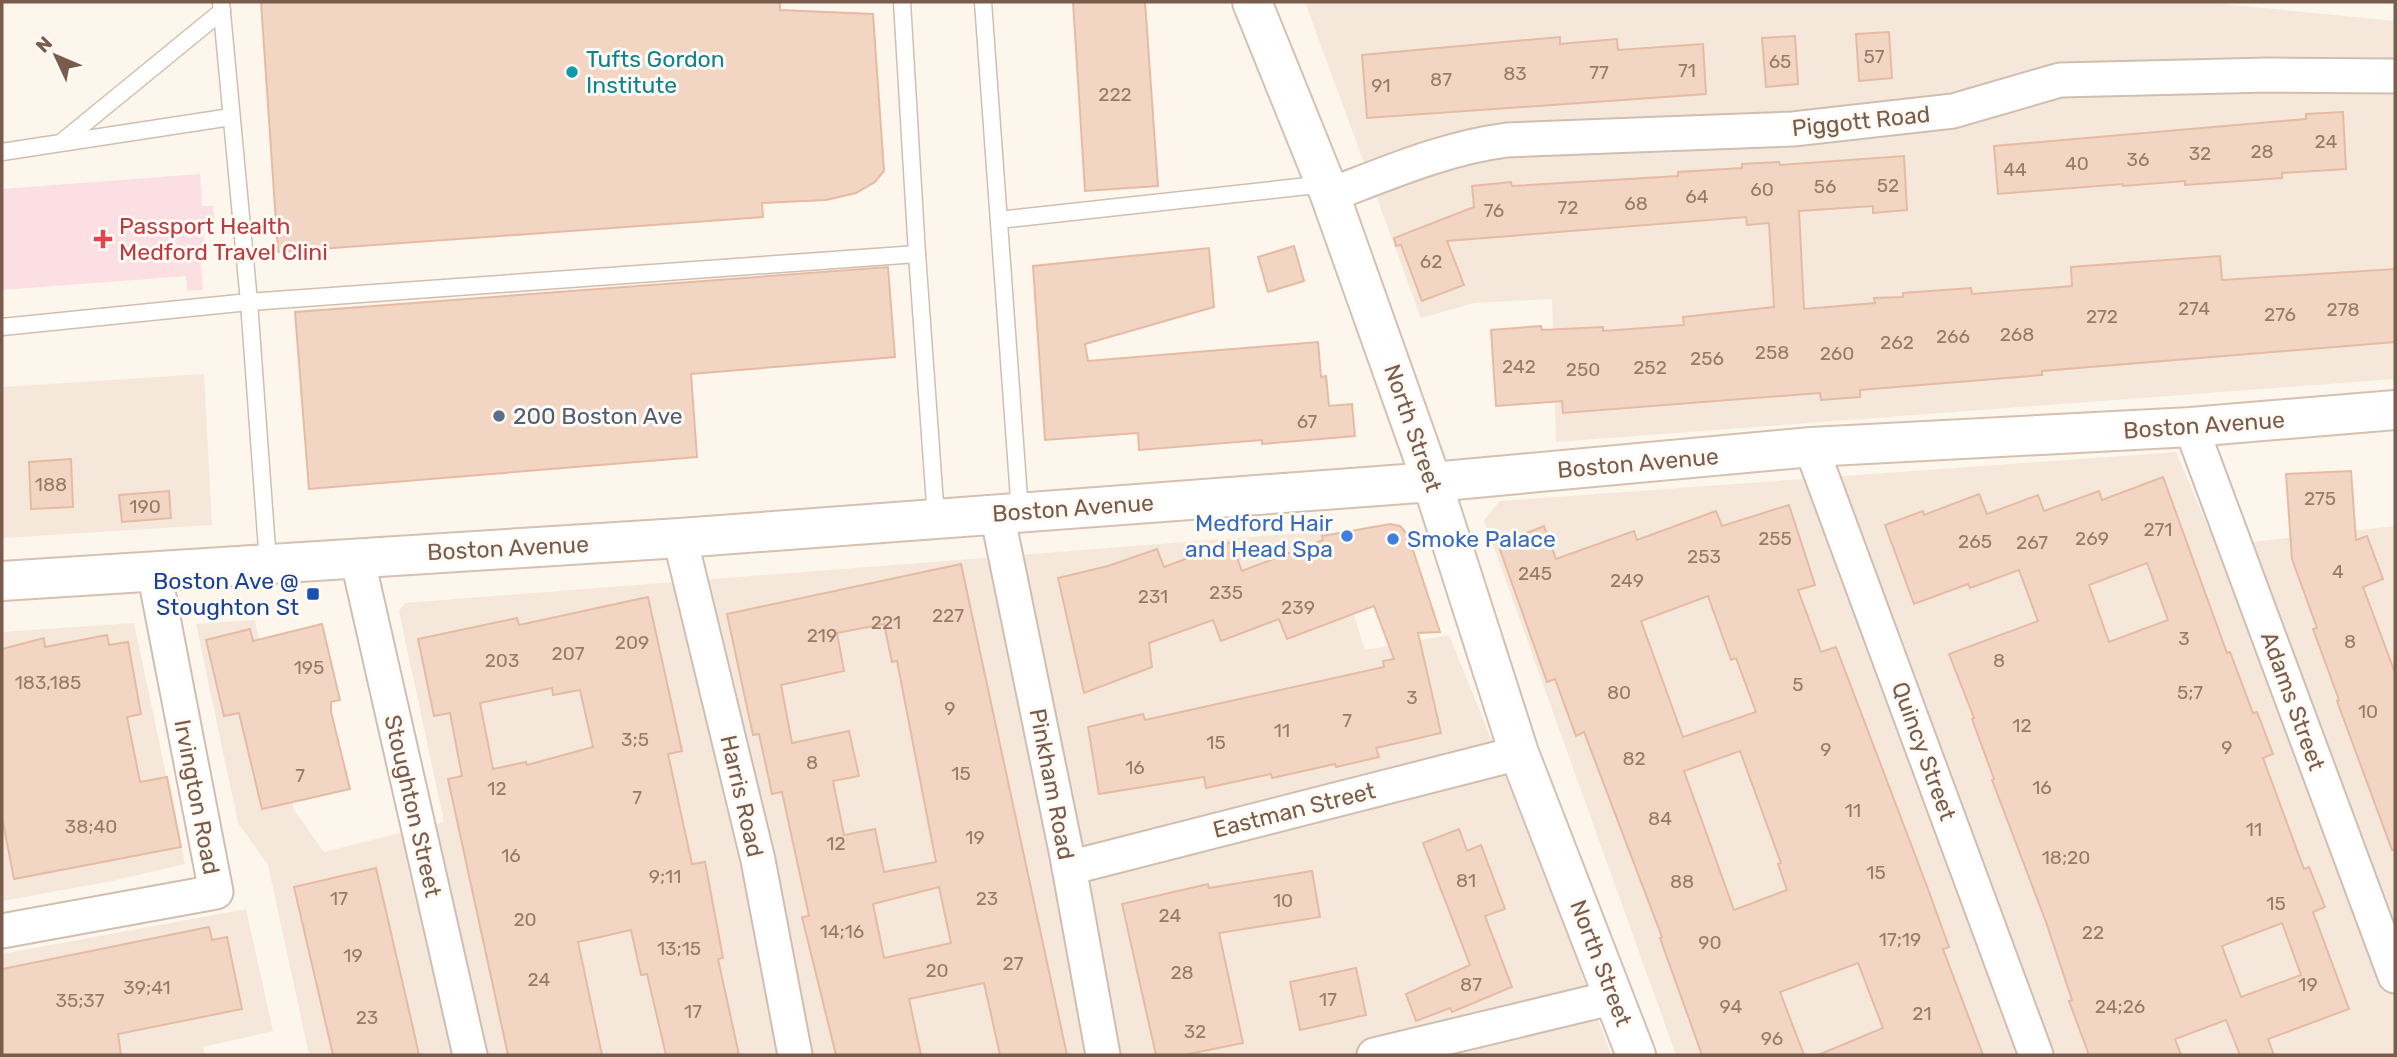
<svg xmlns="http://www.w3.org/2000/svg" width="2397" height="1057" viewBox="0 0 2397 1057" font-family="Rubik,sans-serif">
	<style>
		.residential { fill: #f5e8da }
		.medical { fill: #fbdfe3 }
		.building { fill: #f3d5c3; stroke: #e6bba3; stroke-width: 2; fill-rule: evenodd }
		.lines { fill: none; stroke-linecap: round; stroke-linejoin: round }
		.lane-casing { stroke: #d1beb0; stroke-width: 19 }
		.street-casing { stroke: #d1beb0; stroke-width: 37 }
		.secondary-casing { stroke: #d6c0b0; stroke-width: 42 }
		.lane { stroke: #fff; stroke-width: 16 }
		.street { stroke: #fff; stroke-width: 33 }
		.secondary { stroke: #fff; stroke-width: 38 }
		.culture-dot { fill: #0f9aa8; stroke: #fffaf3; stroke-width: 2.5 }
		.health-dot { fill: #e0444e; stroke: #fffaf3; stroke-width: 2.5 }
		.service-dot { fill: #5c6f8a; stroke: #fffaf3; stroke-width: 2.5 }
		.shop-dot { fill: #3f7fe0; stroke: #fffaf3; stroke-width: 2.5 }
		.transit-dot { fill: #1a4fb4; stroke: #fffaf3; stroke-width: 2.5 }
		.labels { text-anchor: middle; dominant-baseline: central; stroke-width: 6; stroke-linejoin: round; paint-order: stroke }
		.number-label { font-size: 19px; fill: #987a6a }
		.culture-label { font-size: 23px; fill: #0d838f; stroke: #fffaf3; text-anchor: start }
		.street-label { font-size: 23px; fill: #7a5c4d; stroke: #fffaf3 }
		.health-label { font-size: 23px; fill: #be3a42; stroke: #fffaf3; text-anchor: start }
		.service-label { font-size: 23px; fill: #4e5e75; stroke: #fffaf3; text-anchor: start }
		.shop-label { font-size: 23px; fill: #366cbe; stroke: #fffaf3; text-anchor: end }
		.transit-label { font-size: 23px; fill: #164399; stroke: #fffaf3; text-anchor: end }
	</style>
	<rect width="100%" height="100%" fill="#fdf6ec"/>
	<g class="residential">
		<polygon points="1305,2 2204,2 2395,21 2395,379 1556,442 1552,299 1474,303 1421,318"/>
		<polygon points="204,374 212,525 2,538 2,387"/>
		<polygon points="2176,452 2216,546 2395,526 2395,1055 1676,1055 1484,520 1500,501"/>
		<polygon points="1328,531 1365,650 1449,635 1541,861 1611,1055 309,1055 268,865 238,823 196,624 255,620 294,810 324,852 444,822 399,611 405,603"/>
		<polygon points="134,623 185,864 112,881 2,901 2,632"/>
		<polygon points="246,909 273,1031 203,1047 205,1055 2,1055 2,954"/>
	</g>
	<polygon class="medical" points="200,174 202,206 213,206 215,222 203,223 205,255 200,256 203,290 187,291 186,276 2,290 2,189"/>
	<g class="building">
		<polygon points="261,2 780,2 780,10 873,14 884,171 875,182 856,193 826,200 762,203 763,217 278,252"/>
		<polygon points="1073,2 1145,2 1158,186 1085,191"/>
		<polygon points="1889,32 1892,78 1859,81 1856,34"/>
		<polygon points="1795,36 1798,84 1766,87 1762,38"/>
		<polygon points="1560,37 1560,44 1617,39 1618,50 1703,44 1706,94 1367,118 1362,55"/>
		<polygon points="2343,112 2346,169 2282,173 2282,178 2185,185 2185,181 2123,186 2123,184 1998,194 1994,146 2306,119 2306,114"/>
		<polygon points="1904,156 1907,210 1873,213 1873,206 1799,211 1804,309 1875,303 1874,298 1903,297 1903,293 1971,288 1972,294 2072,286 2071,267 2220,256 2222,280 2395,269 2395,342 2042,371 2042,375 1860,390 1860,397 1821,400 1820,393 1563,413 1562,401 1496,406 1491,330 1541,326 1542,330 1603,327 1603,331 1684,325 1683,317 1774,307 1769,223 1747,225 1746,217 1447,241 1464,285 1422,301 1401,245 1396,246 1394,238 1474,207 1472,186 1511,182 1512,186 1678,176 1678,172 1742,168 1742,164 1779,162 1780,165"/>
		<polygon points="1294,246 1304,281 1268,292 1258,257"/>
		<polygon points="1209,248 1214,307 1085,344 1088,361 1318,342 1321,377 1326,376 1329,406 1352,404 1355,436 1262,444 1262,440 1139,450 1138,433 1045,440 1033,266"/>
		<polygon points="888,267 895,357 691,374 697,457 309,489 295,312"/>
		<polygon points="71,459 73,507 31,509 29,462"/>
		<polygon points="2351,471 2356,540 2367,536 2383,579 2363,587 2395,673 2395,850 2392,850 2337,701 2339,700 2313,629 2317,628 2292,559 2286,474"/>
		<path d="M2163 477 2227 653 2230 652 2253 713 2257 712 2273 754 2263 758 2304 869 2309 867 2325 907 2313 912 2349 1009 2268 1039 2274 1055H2240L2226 1020 2175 1039 2181 1055H2089L2069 1001 2072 1000 2046 922 1992 780 1994 779 1972 719 1974 718 1949 654 2038 621 2019 570 1970 588 1968 584 1914 604 1885 525 1923 511 1924 515 1979 494 1987 514 2038 495 2044 511 2099 491 2102 500ZM2147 563 2168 620 2109 642 2089 585ZM2282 923 2301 975 2241 997 2222 946Z"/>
		<polygon points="169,491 171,518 122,522 119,495"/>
		<path d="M1789 505 1815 585 1798 590 1821 652 1836 647 1925 881 1949 947 1943 949 1983 1055H1818L1883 1028 1858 963 1780 992 1804 1055H1702L1660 938 1662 937 1584 732 1576 736 1555 679 1547 682 1498 544 1544 526 1556 559 1634 531 1637 540 1716 511 1722 526ZM1708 596 1731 660 1736 658 1756 712 1683 737 1641 621ZM1740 751 1781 863 1778 864 1787 890 1734 910 1684 771Z"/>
		<polygon points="1390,524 1400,526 1408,535 1440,632 1418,633 1441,733 1376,748 1379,757 1336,767 1335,764 1272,778 1271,774 1206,788 1204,777 1099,794 1088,727 1143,714 1145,720 1384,667 1383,661 1394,659 1374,606 1287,639 1279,619 1221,641 1213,620 1149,643 1152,667 1084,693 1058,578 1108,566 1157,549 1164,567 1231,542 1242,571 1323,540 1322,536"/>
		<path d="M961 564 1067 1055H1000L984 983 909 999 921 1055H836L802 917 809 916 782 792 772 794 759 734 753 735 727 614ZM884 624 892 662 897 661 936 862 884 872 875 829 844 835 833 781 859 776 849 731 792 743 781 685 844 671 837 633ZM939 887 951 943 884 958 873 904Z"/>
		<path d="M648 597 682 751 668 754 692 864 705 862 723 958 718 959 739 1055H666L647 974 641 975 631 930 578 942 602 1055H508L448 779 462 776 450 713 434 716 418 639 517 618 519 625ZM552 688 553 695 580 690 593 747 527 765 526 762 493 769 480 703Z"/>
		<polygon points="322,624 340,700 331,702 331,712 350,789 262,809 239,713 224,716 206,640 250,629 253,641"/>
		<polygon points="107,635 109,645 128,642 141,714 127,717 140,782 167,777 181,847 14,879 2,817 2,649 44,638 45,647"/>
		<polygon points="1459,829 1467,851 1481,845 1505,909 1485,916 1512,987 1452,1012 1450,1008 1416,1021 1406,994 1470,965 1423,843"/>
		<polygon points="376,868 413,1028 419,1055 333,1055 294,887"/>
		<polygon points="1312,871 1320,917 1219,933 1243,1043 1184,1055 1156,1055 1122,904 1208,884 1209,888"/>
		<polygon points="209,927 212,940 227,937 242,1009 118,1034 121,1055 2,1055 2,969"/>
		<polygon points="1356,968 1366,1015 1300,1030 1290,982"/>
	</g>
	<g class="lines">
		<defs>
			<g id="lane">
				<polyline points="902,2 917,254"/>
				<polyline points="983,2 1020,512"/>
				<polyline points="63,141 222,11"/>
				<polyline points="2,152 231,117"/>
				<polyline points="999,220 1326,184"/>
				<polyline points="2,327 249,302 221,2"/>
				<polyline points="268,563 249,302 917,254 936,518"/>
			</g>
			<g id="street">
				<path d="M1330 195C1388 173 1445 148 1507 140L1793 129 1953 111 2060 80 2269 75 2395 76"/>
				<polyline points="2191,427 2395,976"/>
				<polyline points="1811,447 2036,1055"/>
				<polyline points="997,514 1067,856 1103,1055"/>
				<polyline points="680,538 758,860 795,1055"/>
				<polyline points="357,557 470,1055"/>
				<polyline points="1069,868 1519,753"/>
				<polyline points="2,931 216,892 154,571"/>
				<polyline points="1374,1055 1615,997"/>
			</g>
			<g id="secondary">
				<polyline points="1252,2 1330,195 1432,482 1519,753 1636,1055"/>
				<polyline points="2,581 680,538 1432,482 1811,447 2191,427 2395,410"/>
			</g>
		</defs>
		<use href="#lane" class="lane-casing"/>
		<use href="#street" class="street-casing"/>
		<use href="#secondary" class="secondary-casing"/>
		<use href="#lane" class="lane"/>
		<use href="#street" class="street"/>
		<use href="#secondary" class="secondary"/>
	</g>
	<circle class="culture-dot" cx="572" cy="72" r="7"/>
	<path class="health-dot" d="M99.5 228.5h7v7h7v7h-7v7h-7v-7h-7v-7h7z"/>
	<circle class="service-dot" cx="499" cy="416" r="7"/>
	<g class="shop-dot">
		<circle cx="1347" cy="536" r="7"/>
		<circle cx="1393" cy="539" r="7"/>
	</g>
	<rect class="transit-dot" x="306" y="587" width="14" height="14" rx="3.5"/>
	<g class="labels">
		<g class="number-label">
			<text x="1874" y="56">57</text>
			<text x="1780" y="61">65</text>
			<text x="1687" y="70">71</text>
			<text x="1599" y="72">77</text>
			<text x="1515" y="73">83</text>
			<text x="1441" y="79">87</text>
			<text x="1381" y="85">91</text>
			<text x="1115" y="94">222</text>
			<text x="2326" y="141">24</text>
			<text x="2262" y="151">28</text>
			<text x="2200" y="153">32</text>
			<text x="2138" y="159">36</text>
			<text x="2077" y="163">40</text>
			<text x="2015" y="169">44</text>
			<text x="1888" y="185">52</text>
			<text x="1825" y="186">56</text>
			<text x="1762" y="189">60</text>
			<text x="1697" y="196">64</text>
			<text x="1636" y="203">68</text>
			<text x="1568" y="207">72</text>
			<text x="1494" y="210">76</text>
			<text x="1431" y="261">62</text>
			<text x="2194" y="308">274</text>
			<text x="2343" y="309">278</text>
			<text x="2280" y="314">276</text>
			<text x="2102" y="316">272</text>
			<text x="2017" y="334">268</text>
			<text x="1953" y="336">266</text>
			<text x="1897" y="342">262</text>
			<text x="1772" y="352">258</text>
			<text x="1837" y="353">260</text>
			<text x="1707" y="358">256</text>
			<text x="1519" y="366">242</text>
			<text x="1650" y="367">252</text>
			<text x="1583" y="369">250</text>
			<text x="1307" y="421">67</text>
			<text x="51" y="484">188</text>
			<text x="2320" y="498">275</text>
			<text x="145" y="506">190</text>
			<text x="2158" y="529">271</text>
			<text x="1775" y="538">255</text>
			<text x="2092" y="538">269</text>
			<text x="1975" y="541">265</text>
			<text x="2032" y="542">267</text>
			<text x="1704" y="556">253</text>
			<text x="2338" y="571">4</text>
			<text x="1535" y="573">245</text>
			<text x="1627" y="580">249</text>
			<text x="1226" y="592">235</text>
			<text x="1153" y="596">231</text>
			<text x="1298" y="607">239</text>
			<text x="948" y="615">227</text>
			<text x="886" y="622">221</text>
			<text x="822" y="635">219</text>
			<text x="2184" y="638">3</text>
			<text x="2350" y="641">8</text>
			<text x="632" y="642">209</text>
			<text x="568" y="653">207</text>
			<text x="502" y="660">203</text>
			<text x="1999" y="660">8</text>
			<text x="309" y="667">195</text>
			<text x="48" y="682">183,185</text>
			<text x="1798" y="684">5</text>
			<text x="1619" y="692">80</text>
			<text x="2190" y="692">5;7</text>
			<text x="1412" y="697">3</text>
			<text x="950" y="708">9</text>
			<text x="2368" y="711">10</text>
			<text x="1347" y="720">7</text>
			<text x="2022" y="725">12</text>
			<text x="1282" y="730">11</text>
			<text x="635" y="739">3;5</text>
			<text x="1216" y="742">15</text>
			<text x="2227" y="747">9</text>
			<text x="1826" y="749">9</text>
			<text x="1634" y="758">82</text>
			<text x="812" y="762">8</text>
			<text x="1135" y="767">16</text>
			<text x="961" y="773">15</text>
			<text x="300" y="775">7</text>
			<text x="2042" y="787">16</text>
			<text x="497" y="788">12</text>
			<text x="637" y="797">7</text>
			<text x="1853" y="810">11</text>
			<text x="1660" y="818">84</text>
			<text x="91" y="826">38;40</text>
			<text x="2254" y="829">11</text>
			<text x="975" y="837">19</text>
			<text x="836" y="843">12</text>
			<text x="511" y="855">16</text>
			<text x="2066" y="857">18;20</text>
			<text x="1876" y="872">15</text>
			<text x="665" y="876">9;11</text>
			<text x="1466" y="880">81</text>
			<text x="1682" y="881">88</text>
			<text x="339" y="898">17</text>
			<text x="987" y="898">23</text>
			<text x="1283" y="900">10</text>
			<text x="2276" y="903">15</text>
			<text x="1170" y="915">24</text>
			<text x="525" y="919">20</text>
			<text x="842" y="931">14;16</text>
			<text x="2093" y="932">22</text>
			<text x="1900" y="939">17;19</text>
			<text x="1710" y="942">90</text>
			<text x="679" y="948">13;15</text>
			<text x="353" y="955">19</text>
			<text x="1013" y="963">27</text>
			<text x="937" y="970">20</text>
			<text x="1182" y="972">28</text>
			<text x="539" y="979">24</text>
			<text x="1471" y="984">87</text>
			<text x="2308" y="984">19</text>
			<text x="147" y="987">39;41</text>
			<text x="1328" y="999">17</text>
			<text x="80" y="1000">35;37</text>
			<text x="1731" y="1006">94</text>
			<text x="2120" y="1006">24;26</text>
			<text x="693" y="1011">17</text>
			<text x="1922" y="1013">21</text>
			<text x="367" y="1017">23</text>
			<text x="1195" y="1031">32</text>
			<text x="1772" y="1038">96</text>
		</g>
		<g class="culture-label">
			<text x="586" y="59">Tufts Gordon<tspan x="586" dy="26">Institute</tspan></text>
		</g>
		<g class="street-label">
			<text transform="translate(1861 121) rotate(-6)">Piggott Road</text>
			<text transform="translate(2204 425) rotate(-4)">Boston Avenue</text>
			<text transform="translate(1413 428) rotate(71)">North Street</text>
			<text transform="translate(1638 463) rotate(-5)">Boston Avenue</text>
			<text transform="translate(1073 508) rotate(-4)">Boston Avenue</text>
			<text transform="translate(508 548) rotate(-3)">Boston Avenue</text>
			<text transform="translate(2293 701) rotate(70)">Adams Street</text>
			<text transform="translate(1924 751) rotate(70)">Quincy Street</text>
			<text transform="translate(1052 784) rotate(79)">Pinkham Road</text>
			<text transform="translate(742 796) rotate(77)">Harris Road</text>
			<text transform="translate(197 797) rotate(79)">Irvington Road</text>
			<text transform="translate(413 806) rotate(77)">Stoughton Street</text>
			<text transform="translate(1294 810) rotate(-14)">Eastman Street</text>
			<text transform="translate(1601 963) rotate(69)">North Street</text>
		</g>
		<g class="health-label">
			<text x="119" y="226">Passport Health<tspan x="119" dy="26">Medford Travel Clini</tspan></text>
		</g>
		<g class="service-label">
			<text x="513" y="416">200 Boston Ave</text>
		</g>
		<g class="shop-label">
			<text x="1333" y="523">Medford Hair<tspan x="1333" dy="26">and Head Spa</tspan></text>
			<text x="1407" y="539" text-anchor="start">Smoke Palace</text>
		</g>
		<g class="transit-label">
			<text x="299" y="581">Boston Ave @<tspan x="299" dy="26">Stoughton St</tspan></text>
		</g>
	</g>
	<rect width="2397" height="1057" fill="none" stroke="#7a5c4d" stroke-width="7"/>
	<g transform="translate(56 56) rotate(314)" stroke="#fffaf3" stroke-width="5" paint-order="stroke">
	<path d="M0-5L12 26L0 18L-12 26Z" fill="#7a5c4d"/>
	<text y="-10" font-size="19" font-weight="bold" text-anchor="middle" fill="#7a5c4d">N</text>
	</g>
</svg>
